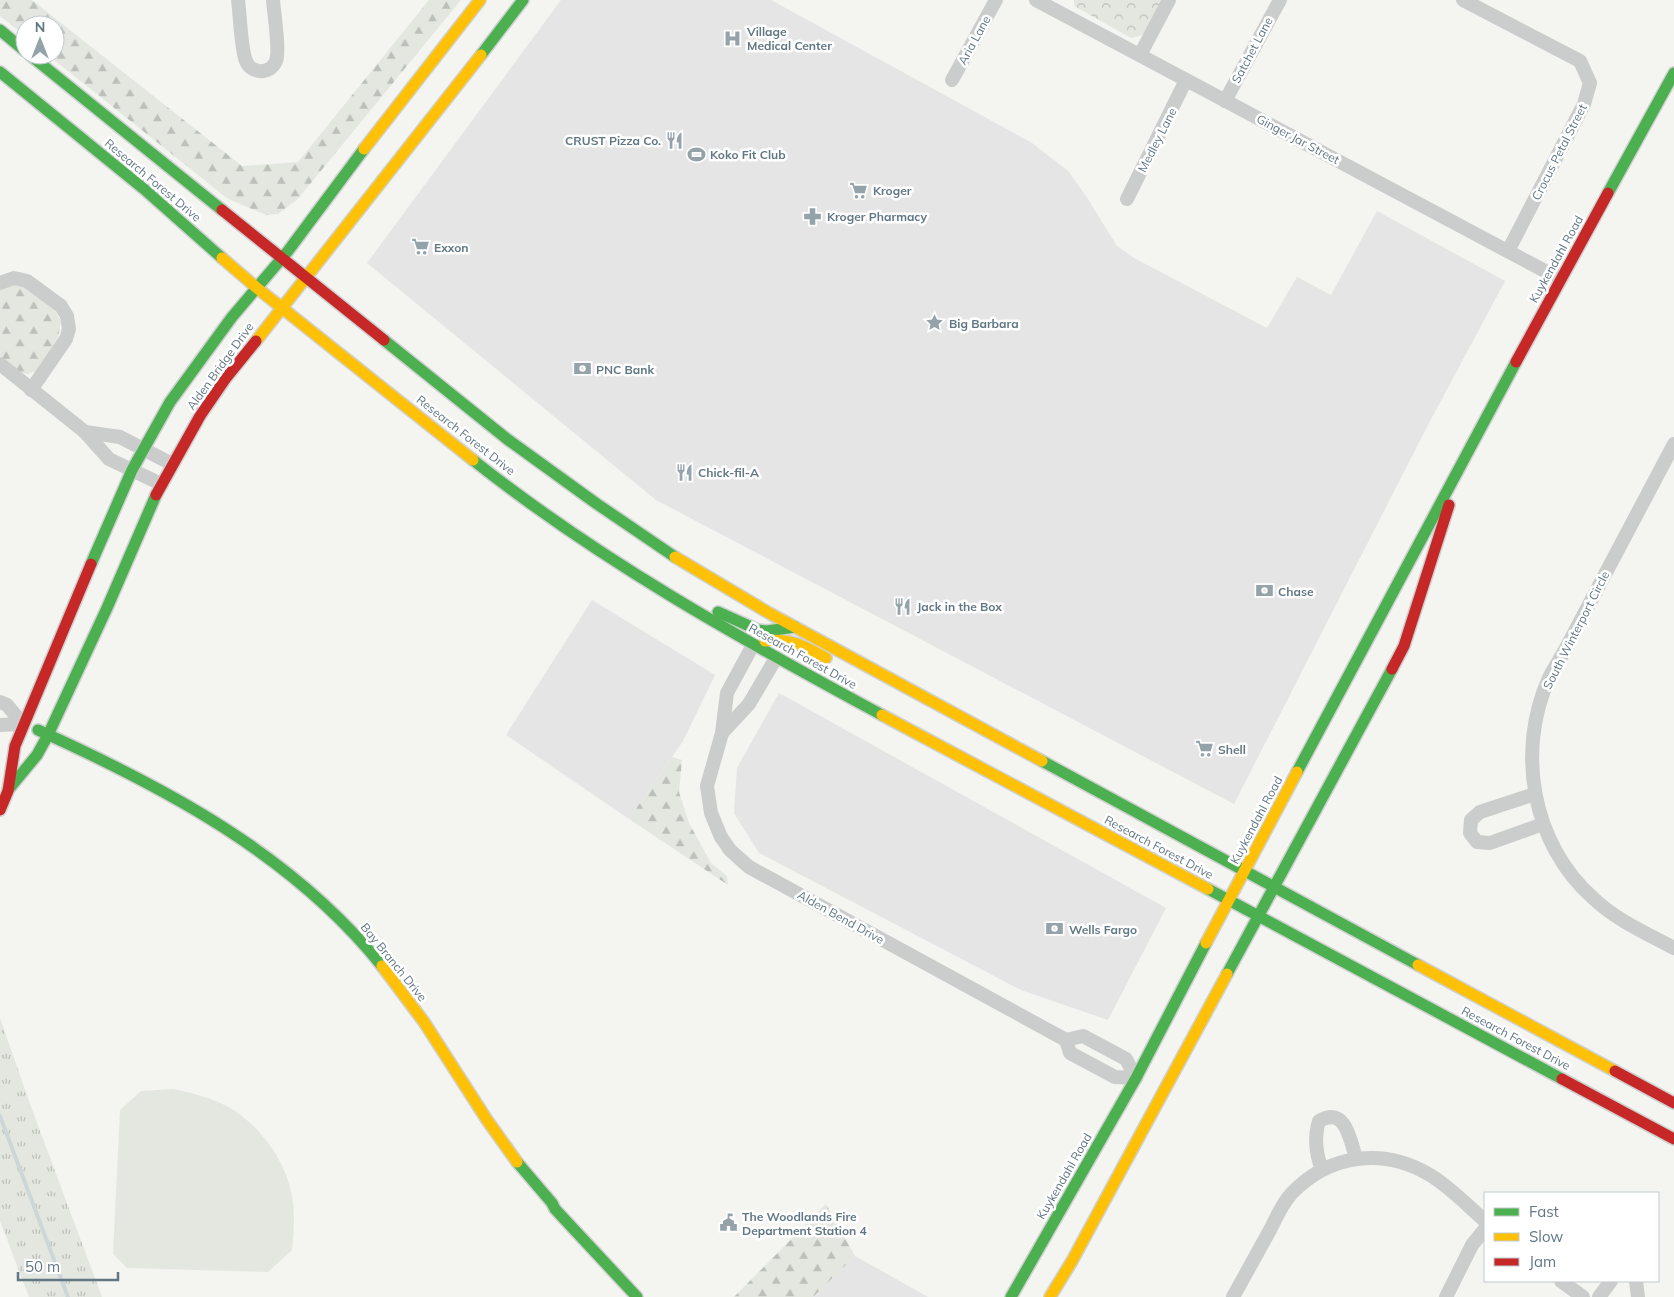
<svg xmlns="http://www.w3.org/2000/svg" width="1674" height="1297" viewBox="0 0 1674 1297" font-family="Mulish,sans-serif">
	<style>
		.built { fill: #e4e5e4 }
		.grass { fill: url(#grass-tufts) }
		.forest { fill: url(#forest-firs) }
		.park { fill: url(#park-crowns) }
		.pitch { fill: #e4e7df }
		.lines { fill: none; stroke-linecap: round; stroke-linejoin: round }
		.stream { stroke: #cdd7d8; stroke-width: 4 }
		.fast-casing { stroke: #cfd1d1; stroke-width: 14 }
		.slow-casing { stroke: #cfd1d1; stroke-width: 14 }
		.jam-casing { stroke: #cfd1d1; stroke-width: 14 }
		.street { stroke: #cbcdcd; stroke-width: 14 }
		.fast { stroke: #4caf50; stroke-width: 11 }
		.slow { stroke: #ffc107; stroke-width: 11 }
		.jam { stroke: #c62828; stroke-width: 11 }
		.labels { text-anchor: middle; dominant-baseline: central; stroke-width: 5; stroke-linejoin: round; paint-order: stroke }
		.poi-label { font-size: 12px; font-weight: bold; fill: #617784; stroke: #fff; text-anchor: start }
		.street-label { font-size: 12px; fill: #617784; stroke: #fff }
	</style>
	<defs>
		<pattern id="grass-tufts" width="24" height="20" patternUnits="userSpaceOnUse" patternTransform="scale(1.25)"><rect width="24" height="20" fill="#e4e7df"/><path d="M3 7l-1-3M5 7V3M7 7l1-3M15 17l-1-3M17 17v-4M19 17l1-3" fill="none" stroke="#bcc0ba"/></pattern>
		<pattern id="forest-firs" width="22" height="20" patternUnits="userSpaceOnUse" patternTransform="scale(1.25)"><rect width="22" height="20" fill="#e4e7df"/><path d="M5 1l3.5 6h-7zM16 11l3.5 6h-7z" fill="#bcc0ba"/></pattern>
		<pattern id="park-crowns" width="20" height="18" patternUnits="userSpaceOnUse" patternTransform="scale(1.25)"><rect width="20" height="18" fill="#e4e7df"/><path d="M2 6a3 3 0 1 1 6 0M12 15a3 3 0 1 1 6 0" fill="none" stroke="#bcc0ba"/></pattern>
	</defs>
	<rect width="100%" height="100%" fill="#f4f4f1"/>
	<g class="built">
		<polygon points="561,0 771,0 1032,143 1068,171 1086,196 1117,246 1134,258 1267,328 1297,277 1331,295 1377,211 1505,281 1429,423 1234,804 656,500 367,263"/>
		<polygon points="592,600 715,675 683,741 629,819 506,735"/>
		<polygon points="779,693 1166,908 1108,1020 1021,990 759,853 734,813 737,768"/>
		<polygon points="855,1256 928,1297 813,1297"/>
	</g>
	<polygon class="grass" points="0,1018 30,1104 102,1297 29,1297 0,1221"/>
	<g class="forest">
		<polygon points="0,0 32,0 242,166 298,162 429,0 461,0 297,200 278,214 266,215 228,199 48,55 55,55 55,25 25,25 25,36 0,16"/>
		<polygon points="14,284 26,287 55,310 61,322 58,337 38,370 28,374 19,372 0,356 0,290 5,286"/>
		<polygon points="672,757 682,760 679,792 689,823 711,863 727,876 728,885 629,819"/>
		<polygon points="826,1204 855,1256 813,1297 734,1297"/>
	</g>
	<polygon class="park" points="1074,0 1162,0 1143,35 1131,38 1074,6"/>
	<path class="pitch" d="M174 1089C195 1094 217 1099 235 1111 263 1130 286 1162 292 1196 295 1213 294 1232 292 1250L268 1272 127 1268 113 1254 120 1110 141 1091Z"/>
	<g class="lines">
		<polyline class="stream" points="0,1116 68,1297"/>
		<defs>
			<g id="fast">
				<polyline points="0,30 25,51"/>
				<polyline points="30,55 222,210"/>
				<polyline points="481,55 523,0"/>
				<polyline points="0,72 144,189 222,258"/>
				<polyline points="1608,193 1674,73"/>
				<polyline points="384,340 507,439 597,504 675,557"/>
				<path d="M473 460C599 560 741 639 882 715"/>
				<polyline points="91,564 132,470 170,402 232,317 288,251 364,149"/>
				<polyline points="718,612 758,630 767,631 795,627"/>
				<path d="M38 730C166 788 293 855 382 966"/>
				<polyline points="1042,761 1418,965"/>
				<polyline points="1297,772 1516,362"/>
				<polyline points="8,790 37,755 48,735 107,608 156,495"/>
				<polyline points="1208,889 1562,1079"/>
				<polyline points="1227,974 1392,669"/>
				<polyline points="517,1162 552,1203 555,1209 637,1297"/>
				<polyline points="1011,1297 1136,1078 1206,943"/>
			</g>
			<g id="slow">
				<polyline points="364,149 480,0"/>
				<polyline points="222,258 257,288 473,460"/>
				<polyline points="256,341 481,55"/>
				<polyline points="675,557 769,613 1042,761"/>
				<path d="M765 641C788 637 806 647 826 658"/>
				<polyline points="882,715 1208,889"/>
				<polyline points="1206,943 1297,772"/>
				<polyline points="1418,965 1615,1071"/>
				<polyline points="382,966 424,1022 487,1120 517,1162"/>
				<polyline points="1050,1297 1072,1261 1227,974"/>
			</g>
			<g id="jam">
				<polyline points="222,210 384,340"/>
				<polyline points="1516,362 1608,193"/>
				<polyline points="156,495 200,416 226,378 256,341"/>
				<polyline points="1392,669 1404,646 1449,505"/>
				<polyline points="0,810 8,791 15,746 91,564"/>
				<polyline points="1615,1071 1674,1103"/>
				<polyline points="1562,1079 1674,1139"/>
			</g>
		</defs>
		<use href="#fast" class="fast-casing"/>
		<use href="#slow" class="slow-casing"/>
		<use href="#jam" class="jam-casing"/>
		<g class="street">
			<path d="M238 0C240 14 241 50 246 61 251 74 270 75 276 61 280 51 274 13 273 0"/>
			<polyline points="1036,0 1560,279"/>
			<polyline points="1463,0 1580,61 1590,83 1584,104 1508,251"/>
			<polyline points="1140,55 1169,0"/>
			<polyline points="952,80 996,0"/>
			<polyline points="1225,101 1280,0"/>
			<polyline points="1127,199 1186,80"/>
			<polyline points="0,283 14,278 27,281 61,306 67,316 69,329 66,339 31,390"/>
			<polyline points="0,364 85,432 109,459 161,484"/>
			<polyline points="85,432 120,437 172,464"/>
			<path d="M1674 444 1566 648C1561 658 1554 667 1549 678 1516 751 1532 844 1593 898 1616 920 1646 933 1674 948"/>
			<polyline points="753,645 727,693 722,733 707,786 711,813 721,837 730,850 749,867 1066,1040 1083,1036 1126,1059 1136,1078"/>
			<polyline points="0,702 7,705 23,724"/>
			<polyline points="0,725 23,724"/>
			<polyline points="722,733 749,704 776,658"/>
			<polyline points="1535,794 1480,812 1471,820 1470,833 1477,842 1490,843 1543,824"/>
			<polyline points="1066,1040 1070,1053 1115,1077 1136,1078"/>
			<path d="M1322 1170C1316 1154 1314 1137 1319 1121 1346 1106 1350 1140 1356 1158"/>
			<polyline points="1561,1281 1583,1297"/>
			<polyline points="1636,1281 1638,1297"/>
			<path d="M1233 1297C1245 1275 1258 1252 1270 1230 1276 1218 1282 1204 1291 1194 1329 1154 1383 1147 1430 1175 1450 1187 1467 1205 1485 1221"/>
			<polyline points="1446,1297 1472,1245 1485,1229"/>
			<polyline points="1599,1297 1611,1281"/>
		</g>
		<use href="#fast" class="fast"/>
		<use href="#slow" class="slow"/>
		<use href="#jam" class="jam"/>
	</g>
	<defs>
		<symbol id="hospital-bare" viewBox="-9 -9 18 18"><path d="M-5-5h3v3.5h4V-5h3V5h-3V1.5h-4V5h-3Z" fill="#94a3aa" stroke="#fff" stroke-width="2.5" paint-order="stroke"/></symbol>
		<symbol id="restaurant-bare" viewBox="-9 -9 18 18"><path d="M-5-6h1v4h1v-4h1v4h1v-4h1v5L-1.5 .5V6h-2V.5L-5-1ZM5-6V6H3V1.5H1.5Q1.5-4 5-6Z" fill="#94a3aa" stroke="#fff" stroke-width="2.5" paint-order="stroke"/></symbol>
		<symbol id="stadium-bare" viewBox="-9 -9 18 18"><path d="M0-5a6.5 5 0 1 0 0 10a6.5 5 0 1 0 0-10ZM-3.5-1.8h7v3.6h-7Z" fill="#94a3aa" stroke="#fff" stroke-width="2.5" paint-order="stroke"/></symbol>
		<symbol id="supermarket-bare" viewBox="-9 -9 18 18"><path d="M-6-5.5h2.5l.6 2H6L4.5 2H-2.5L-4.4-4H-6ZM-1.5 3.2a1.3 1.3 0 1 0 .1 0ZM3 3.2a1.3 1.3 0 1 0 .1 0Z" fill="#94a3aa" stroke="#fff" stroke-width="2.5" paint-order="stroke"/></symbol>
		<symbol id="pharmacy-bare" viewBox="-9 -9 18 18"><path d="M-2-6h4v4h4v4h-4v4h-4v-4h-4v-4h4Z" fill="#94a3aa" stroke="#fff" stroke-width="2.5" paint-order="stroke"/></symbol>
		<symbol id="sight-bare" viewBox="-9 -9 18 18"><path d="M0-6L1.8-2.2L6-1.7L2.9 1.2L3.7 5.4L0 3.3L-3.7 5.4L-2.9 1.2L-6-1.7L-1.8-2.2Z" fill="#94a3aa" stroke="#fff" stroke-width="2.5" paint-order="stroke"/></symbol>
		<symbol id="bank-bare" viewBox="-9 -9 18 18"><path d="M-6-4H6V4H-6ZM0-2.3a2.3 2.3 0 1 0 0 4.6a2.3 2.3 0 1 0 0-4.6Z" fill="#94a3aa" stroke="#fff" stroke-width="2.5" paint-order="stroke"/></symbol>
		<symbol id="civic-bare" viewBox="-9 -9 18 18"><path d="M-.6-6.5H3V-4.5H.6V-3L4-1V1h2V6H-6V1h2V-1L-.6-3ZM-1.2 2.5V6h2.4V2.5Z" fill="#94a3aa" stroke="#fff" stroke-width="2.5" paint-order="stroke"/></symbol>
	</defs>
	<g fill-rule="evenodd">
		<use href="#hospital-bare" x="720" y="26" width="25" height="25"/>
		<use href="#restaurant-bare" x="662" y="128" width="25" height="25"/>
		<use href="#stadium-bare" x="684" y="142" width="25" height="25"/>
		<use href="#supermarket-bare" x="846" y="178" width="25" height="25"/>
		<use href="#pharmacy-bare" x="800" y="204" width="25" height="25"/>
		<use href="#supermarket-bare" x="408" y="234" width="25" height="25"/>
		<use href="#sight-bare" x="922" y="310" width="25" height="25"/>
		<use href="#bank-bare" x="570" y="356" width="25" height="25"/>
		<use href="#restaurant-bare" x="672" y="460" width="25" height="25"/>
		<use href="#bank-bare" x="1252" y="578" width="25" height="25"/>
		<use href="#restaurant-bare" x="890" y="594" width="25" height="25"/>
		<use href="#supermarket-bare" x="1192" y="736" width="25" height="25"/>
		<use href="#bank-bare" x="1042" y="916" width="25" height="25"/>
		<use href="#civic-bare" x="716" y="1210" width="25" height="25"/>
	</g>
	<g class="labels">
		<g class="poi-label">
			<text x="747" y="31">Village<tspan x="747" dy="14">Medical Center</tspan></text>
			<text x="661" y="140" text-anchor="end">CRUST Pizza Co.</text>
			<text x="710" y="154">Koko Fit Club</text>
			<text x="873" y="190">Kroger</text>
			<text x="827" y="216">Kroger Pharmacy</text>
			<text x="434" y="247">Exxon</text>
			<text x="949" y="323">Big Barbara</text>
			<text x="596" y="369">PNC Bank</text>
			<text x="698" y="472">Chick-fil-A</text>
			<text x="1278" y="591">Chase</text>
			<text x="917" y="606">Jack in the Box</text>
			<text x="1218" y="749">Shell</text>
			<text x="1069" y="929">Wells Fargo</text>
			<text x="742" y="1216">The Woodlands Fire<tspan x="742" dy="14">Department Station 4</tspan></text>
		</g>
		<g class="street-label">
			<text transform="translate(974 40) rotate(-61)">Aria Lane</text>
			<text transform="translate(1252 50) rotate(-62)">Satchet Lane</text>
			<text transform="translate(1298 139) rotate(28)">Ginger Jar Street</text>
			<text transform="translate(1157 140) rotate(-63)">Medley Lane</text>
			<text transform="translate(1559 152) rotate(-63)">Crocus Petal Street</text>
			<text transform="translate(153 180) rotate(40)">Research Forest Drive</text>
			<text transform="translate(1556 259) rotate(-61)">Kuykendahl Road</text>
			<text transform="translate(220 366) rotate(-54)">Alden Bridge Drive</text>
			<text transform="translate(466 435) rotate(38)">Research Forest Drive</text>
			<text transform="translate(1576 630) rotate(-63)">South Winterport Circle</text>
			<text transform="translate(803 656) rotate(29)">Research Forest Drive</text>
			<text transform="translate(1256 820) rotate(-62)">Kuykendahl Road</text>
			<text transform="translate(1159 847) rotate(28)">Research Forest Drive</text>
			<text transform="translate(841 917) rotate(29)">Alden Bend Drive</text>
			<text transform="translate(394 962) rotate(51)">Bay Branch Drive</text>
			<text transform="translate(1516 1038) rotate(28)">Research Forest Drive</text>
			<text transform="translate(1064 1176) rotate(-60)">Kuykendahl Road</text>
		</g>
	</g>
	<rect x="1484" y="1192" width="175" height="90" fill="#ffffff" stroke="#c0c9ce"/>
	<rect x="1494" y="1208" width="25" height="8" fill="#4caf50" stroke="#c0c9ce"/>
	<text x="1529" y="1217" font-size="15" fill="#617784">Fast</text>
	<rect x="1494" y="1233" width="25" height="8" fill="#ffc107" stroke="#c0c9ce"/>
	<text x="1529" y="1242" font-size="15" fill="#617784">Slow</text>
	<rect x="1494" y="1258" width="25" height="8" fill="#c62828" stroke="#c0c9ce"/>
	<text x="1529" y="1267" font-size="15" fill="#617784">Jam</text>
	<g transform="translate(40 40)"><circle r="24" fill="#ffffff" stroke="#c0c9ce"/>
	<path d="M0-4L9 19L0 12L-9 19Z" fill="#94a3aa"/>
	<text y="-8" font-size="14" font-weight="bold" text-anchor="middle" fill="#617784">N</text>
	</g>
	<path d="M18 1272v8h100v-8" fill="none" stroke="#617784" stroke-width="2.5"/>
	<text x="25" y="1272" font-size="15" fill="#617784" stroke="#ffffff" stroke-width="4" paint-order="stroke">50 m</text>
</svg>
